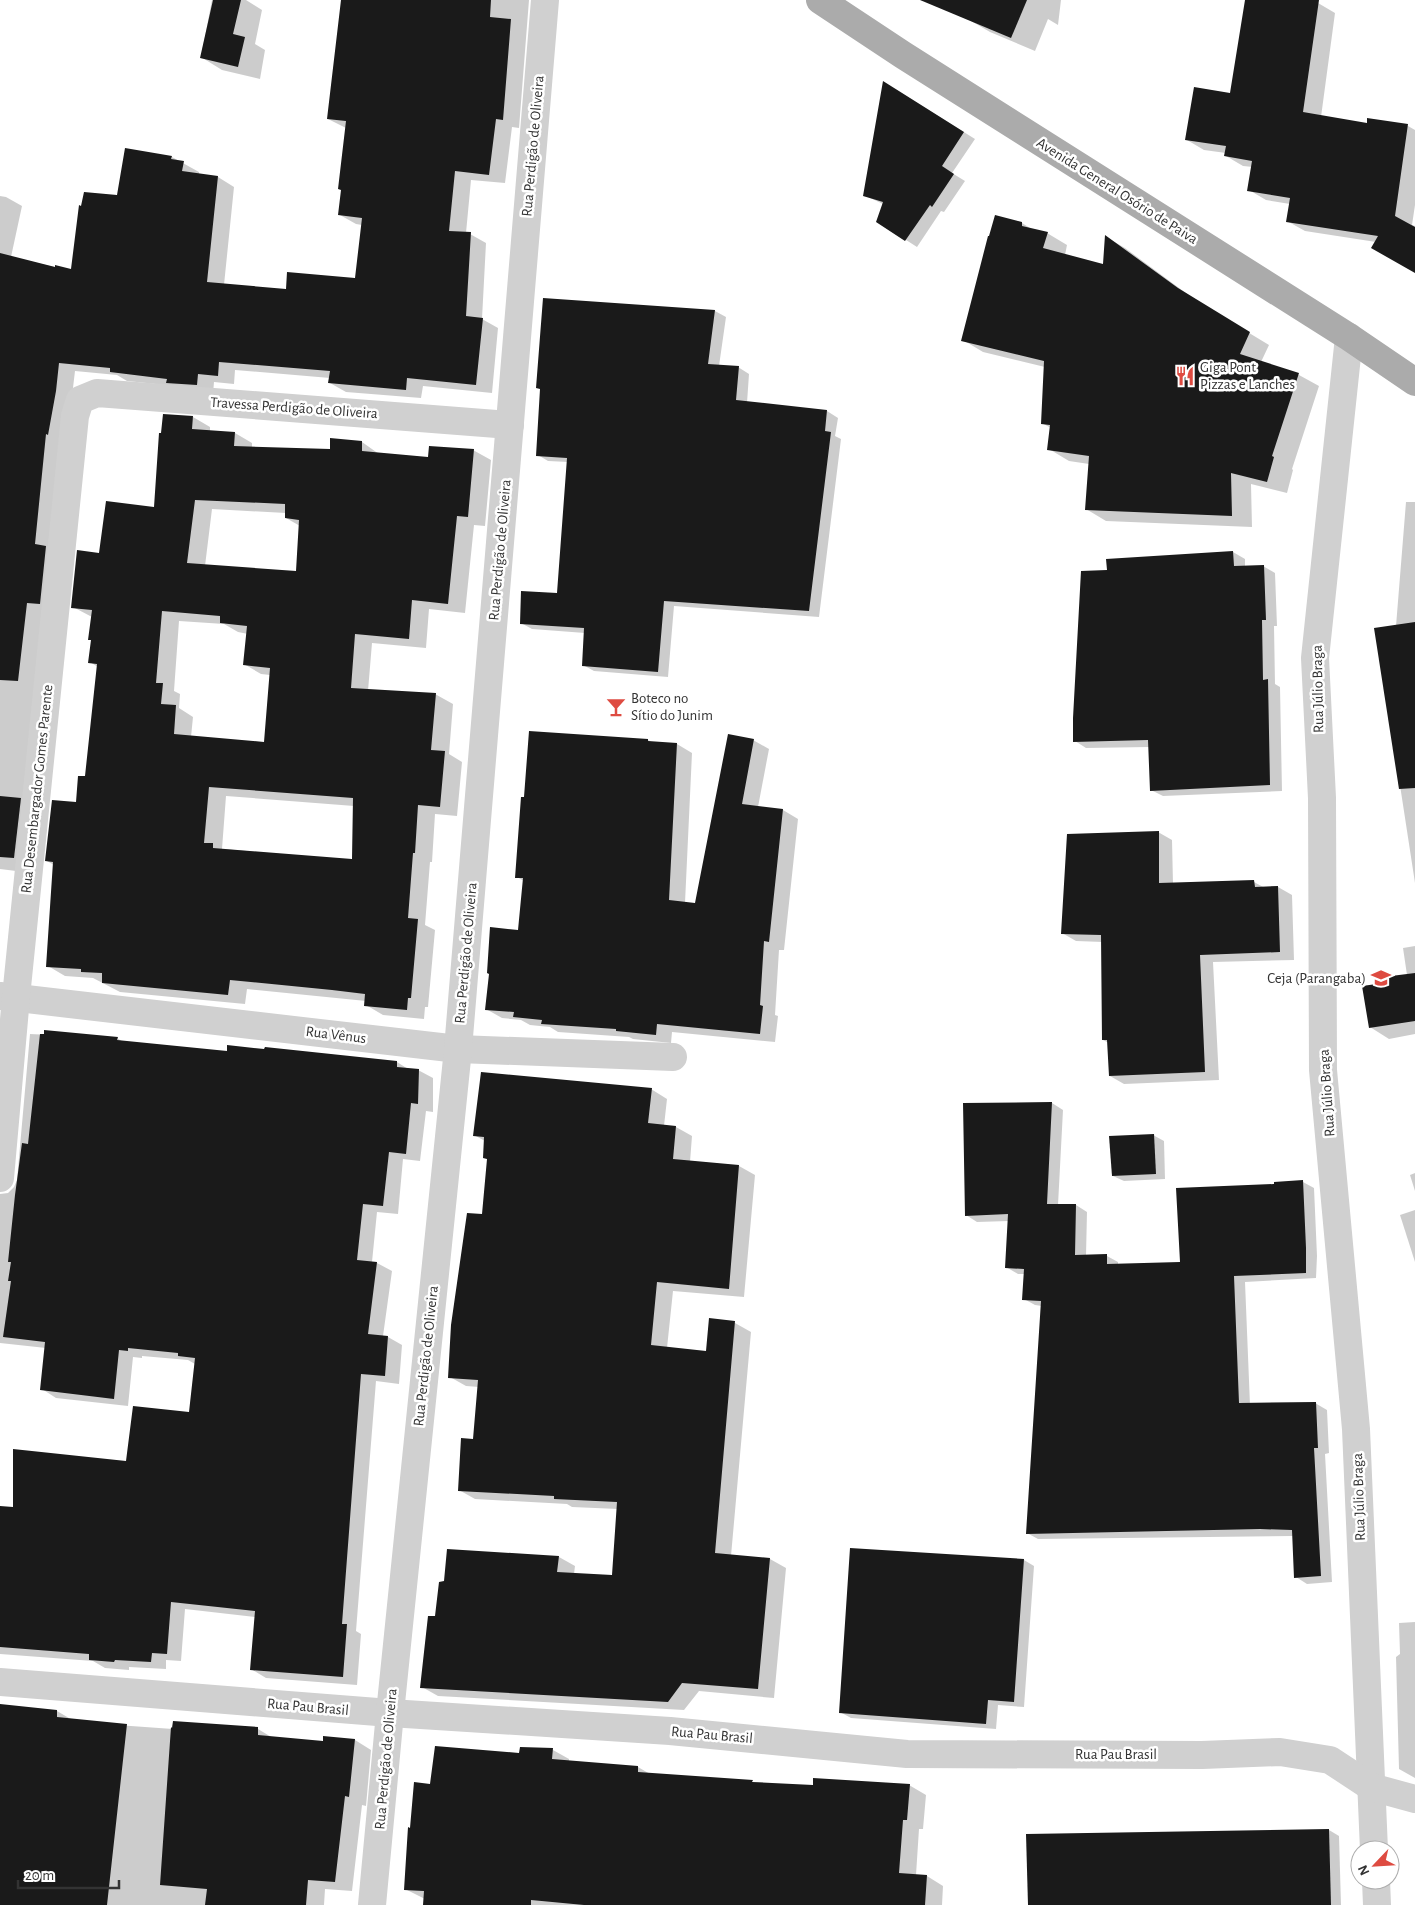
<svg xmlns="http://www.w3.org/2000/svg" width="1415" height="1905" viewBox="0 0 1415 1905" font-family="'Alegreya Sans',sans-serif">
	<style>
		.shadow { fill: #0003; fill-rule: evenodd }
		.building { fill: #1a1a1a; fill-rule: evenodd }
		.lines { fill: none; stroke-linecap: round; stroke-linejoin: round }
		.minor { stroke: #d0d0d0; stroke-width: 28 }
		.major { stroke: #ababab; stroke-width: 28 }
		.labels { text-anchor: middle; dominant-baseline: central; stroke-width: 5; stroke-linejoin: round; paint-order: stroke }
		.street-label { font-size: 15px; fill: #333; stroke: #fff }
		.poi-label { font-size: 15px; fill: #333; stroke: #fff; text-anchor: start }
	</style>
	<rect width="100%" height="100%" fill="#fff"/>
	<g class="shadow">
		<polygon points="212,0 246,0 262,10 255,44 265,50 260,79 222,70 201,57"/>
		<polygon points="342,0 529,0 519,128 512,127 505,183 471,180 466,233 470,234 486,243 482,319 498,328 492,393 423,386 421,398 346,392 330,383 330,378 235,370 234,384 214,382 213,394 175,386 127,381 117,375 75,371 16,871 0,869 0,196 6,197 22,206 11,257 72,271 118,196 172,157 199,172 199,175 218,177 234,187 224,285 287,290 356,280 362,225 356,224 340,215 346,128 328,119"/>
		<polygon points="974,0 1061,0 1058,25 1048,19 1035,51 990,32 966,18"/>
		<polygon points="1246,0 1302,0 1318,3 1335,13 1321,117 1368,124 1408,126 1415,130 1415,205 1412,225 1415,226 1415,272 1376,242 1305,231 1287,221 1290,204 1266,200 1249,190 1253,167 1243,166 1226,156 1226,153 1204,150 1187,140 1231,94"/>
		<polygon points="895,89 975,139 952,173 965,181 944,212 941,211 917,247 878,222 883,204 864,195"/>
		<polygon points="1022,223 1033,230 1047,233 1067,245 1065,255 1104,265 1106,237 1125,248 1198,302 1269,345 1261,362 1299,375 1319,386 1292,469 1293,470 1287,493 1251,484 1252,527 1106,521 1086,509 1089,464 1069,461 1049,449 1051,428 1042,423 1045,367 983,352 963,340"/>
		<polygon points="544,299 715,311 726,317 719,366 738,367 749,374 747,403 827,411 838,418 835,436 841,439 819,617 674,606 668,677 594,671 583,665 585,633 532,629 521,623 558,594 568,462 548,461 538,455"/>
		<path d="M193 417 210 427V431L235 433 252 443V448L331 451 362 442 379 454 430 459 473 450 491 460 485 526 474 525 465 613 429 609 426 648 372 643 368 691 435 694 453 704 449 754 462 762 457 816 435 814 432 862H430L425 925 435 930 428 1007H425L424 1019 383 1015 366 1005V1001L247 989 245 1004 120 992 93 978 65 976 48 966 54 865 47 861 77 804 87 777 98 667 90 662 92 641V617L73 607 100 555 155 508ZM212 509 286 513V518L300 526 297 573 205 566ZM179 621 224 624 238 632 248 634 244 664 261 674 270 675 265 744 191 737 193 717 179 708 180 694 174 691ZM226 796 354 806 353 860 222 849Z"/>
		<polygon points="1406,502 1415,502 1415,883 1376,629 1396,626"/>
		<polygon points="1233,552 1245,559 1245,566 1263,566 1275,573 1277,626 1274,626 1275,684 1280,687 1282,791 1163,796 1151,790 1149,747 1086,748 1075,741 1108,571 1108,560"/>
		<polygon points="648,740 653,743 677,744 692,753 685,903 696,905 753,740 769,749 758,807 783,810 798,819 784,950 779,950 775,1015 778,1016 775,1042 672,1032 671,1043 633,1039 629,1037 558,1032 550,1027 530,1025 521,1020 502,1018 486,1009 519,931 524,881 517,877"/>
		<polygon points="1158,832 1172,840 1173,884 1254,882 1265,888 1278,887 1292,895 1294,960 1213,962 1219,1080 1124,1084 1110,1076 1109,1043 1103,1040 1103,942 1076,941 1062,933"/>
		<polygon points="1415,946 1415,1034 1389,1039 1370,1027 1385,984 1407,975 1403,948"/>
		<polygon points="30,1034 117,1038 123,1042 228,1052 265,1051 266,1048 397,1062 408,1069 418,1070 433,1078 433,1112 426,1111 420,1161 403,1159 398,1214 377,1212 372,1262 377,1263 392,1271 383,1336 388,1337 402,1345 399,1384 376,1381 356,1631 361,1634 357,1685 266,1678 251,1669 255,1617 185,1609 181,1661 166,1660 166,1669 129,1667 129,1670 105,1668 93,1661 0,1654 0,1507 14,1509 127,1463 190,1413 195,1364 188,1360 142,1356 142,1358 133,1357 128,1406 56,1398 42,1389 46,1348 0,1343 0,1192 0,1194 8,1193 14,1187 17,1180"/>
		<polygon points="651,1089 667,1099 664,1126 676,1127 692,1136 690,1162 739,1166 755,1175 744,1297 673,1291 667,1348 707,1352 710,1319 735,1323 751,1332 731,1556 770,1559 786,1568 774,1698 699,1691 684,1710 438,1696 422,1687 436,1618 559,1557 575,1566 574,1574 613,1576 618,1509 572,1507 567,1504 475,1499 459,1490 474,1440 479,1387 466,1386 450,1377 483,1215 488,1160 484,1157 485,1141 474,1135"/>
		<polygon points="1052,1103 1063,1110 1058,1205 1076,1205 1087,1212 1086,1256 1107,1256 1118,1262 1118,1265 1181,1263 1275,1185 1303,1182 1314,1188 1317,1256 1316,1278 1245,1282 1250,1405 1315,1403 1327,1410 1329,1453 1325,1454 1332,1582 1307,1584 1296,1577 1293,1536 1038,1539 1027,1533 1042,1306 1035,1305 1024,1299 1025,1274 1018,1274 1006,1267 1009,1221 977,1222 966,1215"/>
		<polygon points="1153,1135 1164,1141 1165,1179 1124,1181 1113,1176"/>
		<polygon points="1415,1173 1415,1191 1410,1175"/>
		<polygon points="1415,1210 1415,1262 1400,1215"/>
		<polygon points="1024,1560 1034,1566 1024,1707 998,1705 996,1729 851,1718 840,1712"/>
		<polygon points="1415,1622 1415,1778 1399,1769 1396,1657 1400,1654 1399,1623"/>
		<polygon points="0,1706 57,1711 74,1721 89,1723 173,1729 258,1729 273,1738 324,1742 355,1740 371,1750 366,1806 362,1805 352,1891 325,1889 324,1905 0,1905"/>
		<polygon points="553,1750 569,1759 569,1761 638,1767 650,1774 814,1787 909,1785 926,1795 923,1829 919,1829 916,1875 927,1876 943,1886 942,1905 425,1905 425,1899 405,1889 411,1829 431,1785 520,1754"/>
		<polygon points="1329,1830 1339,1836 1341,1905 1029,1905"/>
	</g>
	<g class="building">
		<polygon points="213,0 241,0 233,34 245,37 238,67 200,58"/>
		<polygon points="341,0 491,0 490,17 511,19 503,120 496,119 489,175 455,171 449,231 471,232 466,316 483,318 476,385 407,378 406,390 328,383 330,371 219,362 218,376 198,374 197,385 166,383 167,379 110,372 110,368 59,363 56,391 48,435 46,434 35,544 46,546 40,604 27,603 18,681 0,680 0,253 55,267 55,265 71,269 79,205 81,206 84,192 117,195 125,148 172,156 171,159 184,161 182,171 218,176 207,282 286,289 287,272 355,278 362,218 338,215 341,190 338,189 346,121 327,119"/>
		<polygon points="920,0 1027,0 1011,38"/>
		<polygon points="1245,0 1319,0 1303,112 1367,123 1367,118 1408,124 1395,216 1415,227 1415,273 1371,248 1378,236 1286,222 1290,198 1247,191 1252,161 1224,156 1226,146 1185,140 1194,87 1230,93"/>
		<polygon points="883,81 964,132 942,166 954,174 932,207 930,205 905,241 876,222 883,202 863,196"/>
		<polygon points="995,215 1022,222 1022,226 1048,232 1043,248 1103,264 1105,235 1178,288 1250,332 1240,354 1299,373 1272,456 1274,457 1267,482 1231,473 1232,516 1085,510 1089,456 1047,450 1050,425 1041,424 1044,361 961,341 988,236 989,236"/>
		<polygon points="543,298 715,310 708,364 739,366 736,400 827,410 825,431 831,432 809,611 664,601 658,672 582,666 584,628 520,624 521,591 557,593 567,458 536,456 540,389 536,388"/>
		<path d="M163 414 193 416 192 429 235 432 234 446 330 449V438L362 441V451L428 457 429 446 474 449 468 517 457 516 448 604 412 600 409 639 355 634 351 688 436 693 431 750 445 751 440 807 418 805 415 853H413L408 918 418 919 411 998H408L407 1010 364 1006 365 994 332 990 230 980 228 995 102 983V973L81 972V969L46 967 53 862 45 861 52 800 76 802 78 776H85L97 664 88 663 91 640H88L92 610 71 608 77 550 99 553 106 501 154 507 159 433H161ZM195 500 285 504V518L299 520 296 571 187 563ZM162 611 220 616V623L247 626 243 665 270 668 264 742 174 734 176 705 161 704 163 683H156ZM209 787 353 798 352 859 213 848V843H204Z"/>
		<polygon points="1233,551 1234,566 1264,565 1266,620 1262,620 1263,680 1268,679 1270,785 1150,791 1148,740 1073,742 1073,718 1081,571 1107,570 1106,559"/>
		<polygon points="1415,622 1415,788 1399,789 1374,628"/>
		<polygon points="529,731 648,739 648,741 677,743 669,900 695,903 728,734 754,739 742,804 783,809 769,942 764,941 760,1005 763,1006 760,1034 657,1024 656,1035 616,1031 616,1029 541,1024 542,1020 513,1017 514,1012 485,1010 489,974 487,973 490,927 518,930 523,878 515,878 521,797 524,797"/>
		<polygon points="0,796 21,798 14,858 0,857"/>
		<polygon points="1159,831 1159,883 1254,880 1255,887 1278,886 1280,952 1200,955 1205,1072 1109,1076 1107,1040 1102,1040 1101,935 1061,934 1067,834"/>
		<polygon points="1415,973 1415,1021 1369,1028 1362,986 1384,983 1383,977"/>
		<polygon points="44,1030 118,1037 117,1040 227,1051 227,1045 264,1049 265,1047 397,1061 397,1067 419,1069 418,1104 411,1103 406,1154 389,1152 383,1206 363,1204 357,1260 377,1262 368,1334 388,1336 385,1376 361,1374 342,1624 347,1624 343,1677 250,1670 255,1611 171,1602 167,1654 152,1653 151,1662 115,1660 114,1662 89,1660 89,1654 0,1647 0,1506 13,1507 13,1449 126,1461 133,1406 189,1412 195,1358 178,1356 178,1353 128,1348 128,1351 119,1350 114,1399 40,1390 45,1342 3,1337 11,1281 8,1281 11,1262 8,1262 15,1195 22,1143 28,1144 40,1034 44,1034"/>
		<polygon points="481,1072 652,1088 648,1123 676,1126 673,1159 739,1165 729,1289 657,1282 651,1345 706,1351 709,1318 735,1321 715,1553 770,1558 758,1689 682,1683 668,1702 420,1688 428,1616 435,1616 439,1582 444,1581 447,1549 559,1556 557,1572 612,1575 617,1502 554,1499 554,1496 458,1491 461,1438 473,1439 478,1380 448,1378 451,1325 467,1213 482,1214 487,1159 483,1158 484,1137 473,1136"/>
		<polygon points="1052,1102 1047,1204 1076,1204 1075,1255 1107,1254 1107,1264 1180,1262 1176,1188 1274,1184 1274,1182 1303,1180 1306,1248 1306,1273 1234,1276 1239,1403 1316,1402 1318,1448 1314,1448 1321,1576 1294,1578 1292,1530 1260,1529 1026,1534 1041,1301 1022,1300 1024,1269 1005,1268 1008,1214 965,1216 963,1103"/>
		<polygon points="1154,1134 1156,1174 1112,1176 1109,1136"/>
		<polygon points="850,1548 1024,1559 1014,1702 988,1700 986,1724 839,1713"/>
		<polygon points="0,1704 57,1710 57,1717 127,1724 107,1905 0,1905"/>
		<polygon points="173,1721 258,1727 258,1735 323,1741 323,1736 355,1739 349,1797 345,1796 335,1882 308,1880 306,1905 205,1905 207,1889 160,1885 171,1727 172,1728"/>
		<polygon points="435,1746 519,1753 520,1747 553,1748 552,1759 638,1766 638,1772 753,1780 752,1782 813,1785 813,1778 910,1784 907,1820 903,1820 899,1873 927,1875 925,1905 584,1905 531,1900 531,1905 423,1905 424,1891 404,1890 408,1827 410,1828 414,1782 430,1784"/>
		<polygon points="1329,1829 1331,1905 1028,1905 1026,1834"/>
	</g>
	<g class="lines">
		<g class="minor">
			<polyline points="1349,337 1315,658 1322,798 1323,1070 1356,1429 1374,1850"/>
			<polyline points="0,996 458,1049 673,1057"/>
			<polyline points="0,1178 16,997 75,416 80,400 97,393 510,425"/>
			<polyline points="0,1682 390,1713 670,1731 907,1754 1202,1755 1280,1752 1330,1760 1371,1787 1415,1799"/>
			<polyline points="1376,1880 1377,1905"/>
			<polyline points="372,1905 390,1713 458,1049 545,0"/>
		</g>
		<polyline class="major" points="820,0 903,55 1349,337 1415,382"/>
	</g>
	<defs>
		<symbol id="restaurant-bare" viewBox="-9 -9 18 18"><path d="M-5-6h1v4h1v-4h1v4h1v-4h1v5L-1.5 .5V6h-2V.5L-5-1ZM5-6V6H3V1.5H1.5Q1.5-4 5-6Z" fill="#de4b41" stroke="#fff" stroke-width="2.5" paint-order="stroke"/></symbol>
		<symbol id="bar-bare" viewBox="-9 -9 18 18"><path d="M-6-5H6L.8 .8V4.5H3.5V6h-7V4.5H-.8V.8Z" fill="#de4b41" stroke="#fff" stroke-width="2.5" paint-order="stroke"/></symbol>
		<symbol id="school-bare" viewBox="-9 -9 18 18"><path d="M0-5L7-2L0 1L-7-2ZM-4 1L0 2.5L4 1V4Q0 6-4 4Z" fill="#de4b41" stroke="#fff" stroke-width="2.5" paint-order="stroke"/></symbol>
	</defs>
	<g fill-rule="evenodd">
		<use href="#restaurant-bare" x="1171" y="362" width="28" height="28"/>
		<use href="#bar-bare" x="602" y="693" width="28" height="28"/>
		<use href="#school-bare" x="1367" y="964" width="28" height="28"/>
	</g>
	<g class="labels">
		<g class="street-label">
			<text transform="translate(533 146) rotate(-85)">Rua Perdigão de Oliveira</text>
			<text transform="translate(1117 191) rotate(32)">Avenida General Osório de Paiva</text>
			<text transform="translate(294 408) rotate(4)">Travessa Perdigão de Oliveira</text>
			<text transform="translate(500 550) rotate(-85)">Rua Perdigão de Oliveira</text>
			<text transform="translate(1318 689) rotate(-91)">Rua Júlio Braga</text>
			<text transform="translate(37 789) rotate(-84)">Rua Desembargador Gomes Parente</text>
			<text transform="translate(466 953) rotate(-85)">Rua Perdigão de Oliveira</text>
			<text transform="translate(336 1035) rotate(7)">Rua Vênus</text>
			<text transform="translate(1327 1093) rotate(-94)">Rua Júlio Braga</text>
			<text transform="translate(426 1356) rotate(-84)">Rua Perdigão de Oliveira</text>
			<text transform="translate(1359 1497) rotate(-92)">Rua Júlio Braga</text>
			<text transform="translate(308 1707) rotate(5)">Rua Pau Brasil</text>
			<text transform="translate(712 1735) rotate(5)">Rua Pau Brasil</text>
			<text x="1116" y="1754">Rua Pau Brasil</text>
			<text transform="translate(386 1759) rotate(-85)">Rua Perdigão de Oliveira</text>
		</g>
		<g class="poi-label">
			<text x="1200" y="367">Giga Pont<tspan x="1200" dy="17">Pizzas e Lanches</tspan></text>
			<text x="631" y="698">Boteco no<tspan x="631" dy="17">Sítio do Junim</tspan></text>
			<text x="1366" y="978" text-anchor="end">Ceja (Parangaba)</text>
		</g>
	</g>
	<g transform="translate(1375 1865) rotate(245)"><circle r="24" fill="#ffffff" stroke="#adadad"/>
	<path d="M0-4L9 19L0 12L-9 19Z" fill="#de4b41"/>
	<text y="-8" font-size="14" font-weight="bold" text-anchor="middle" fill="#333333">N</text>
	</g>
	<path d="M18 1880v8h101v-8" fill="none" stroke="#333333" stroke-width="2.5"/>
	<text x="25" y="1880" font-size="15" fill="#333333" stroke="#ffffff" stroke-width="4" paint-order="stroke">20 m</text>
</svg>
